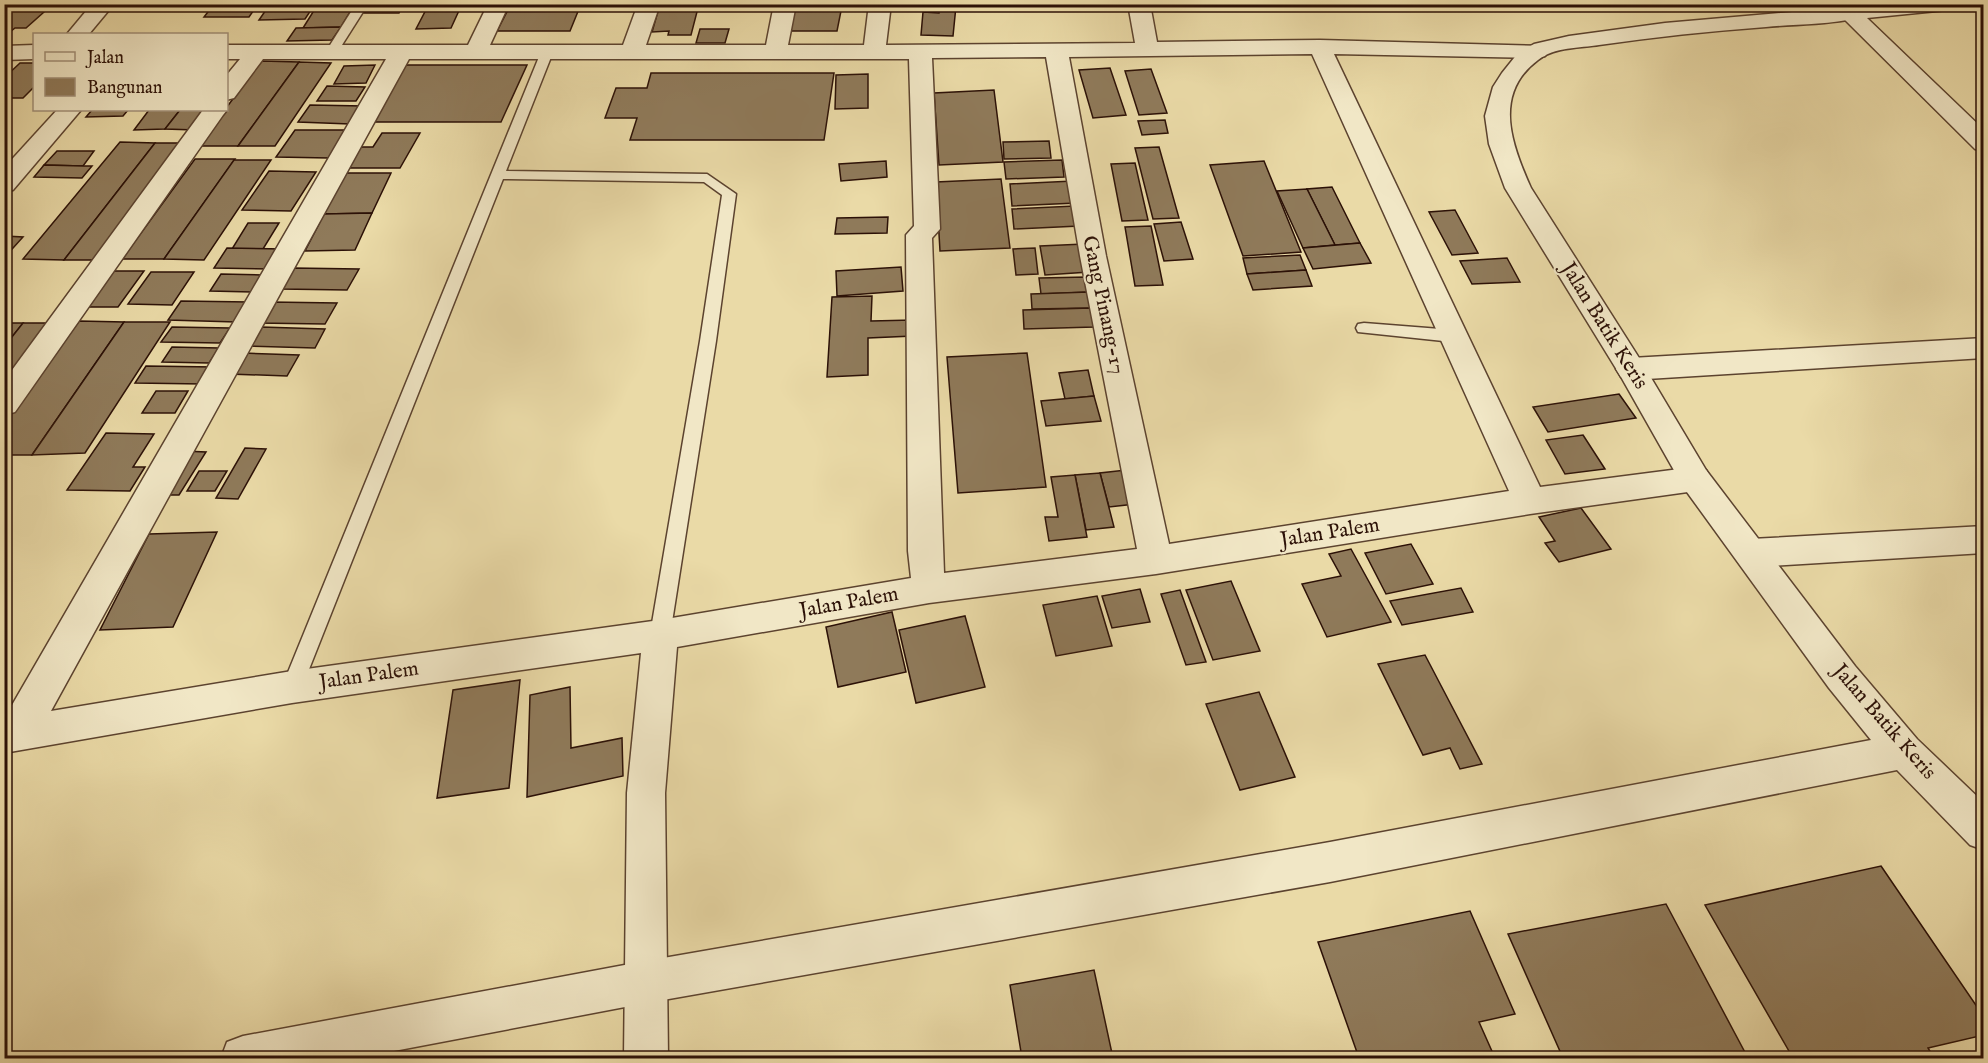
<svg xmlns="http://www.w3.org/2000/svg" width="1988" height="1063" viewBox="0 0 1988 1063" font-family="'IM FELL English',serif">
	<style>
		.building { fill: #8f7a5a; stroke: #2c1107; stroke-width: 1.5 }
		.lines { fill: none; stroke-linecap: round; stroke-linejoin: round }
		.service-casing { stroke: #5c432f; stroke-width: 3 }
		.minor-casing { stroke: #5c432f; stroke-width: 3 }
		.tertiary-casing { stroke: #5c432f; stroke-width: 3 }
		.service { fill: #f1e7c6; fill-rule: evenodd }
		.minor { fill: #f1e7c6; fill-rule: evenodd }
		.tertiary { fill: #f1e7c6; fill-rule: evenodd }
		.labels { text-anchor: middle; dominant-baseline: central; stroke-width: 4.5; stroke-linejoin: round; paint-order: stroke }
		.street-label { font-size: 21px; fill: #2c1107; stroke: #f1e7c6 }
	</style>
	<rect width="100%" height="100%" fill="#eadaa7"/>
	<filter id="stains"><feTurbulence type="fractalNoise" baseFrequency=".00333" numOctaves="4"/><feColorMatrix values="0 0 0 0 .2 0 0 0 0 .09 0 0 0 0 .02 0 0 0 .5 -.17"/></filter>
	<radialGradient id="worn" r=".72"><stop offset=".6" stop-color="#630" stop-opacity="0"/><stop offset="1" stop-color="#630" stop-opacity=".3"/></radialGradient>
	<g class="building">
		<polygon points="4,4 53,4 26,28 15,28 5,36"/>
		<polygon points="214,4 258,4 249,17 204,17"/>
		<polygon points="270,4 315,4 305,19 259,20"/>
		<polygon points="318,4 355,4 341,27 303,28"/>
		<polygon points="370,4 403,4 399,13 364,13"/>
		<polygon points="429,4 462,4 451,28 416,29"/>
		<polygon points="511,4 581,4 570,31 497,31"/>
		<polygon points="660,4 699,4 691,35 668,35 669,31 652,32"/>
		<polygon points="794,4 842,6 837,31 788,31"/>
		<polygon points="940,6 956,6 953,36 921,35 923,12 939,13"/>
		<polygon points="341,27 332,40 287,41 296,28"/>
		<polygon points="700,29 729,29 725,43 696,43"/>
		<polygon points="261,61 299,62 238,146 198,146"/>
		<polygon points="299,62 331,63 275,146 238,146"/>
		<polygon points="20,63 34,63 34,87 23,98 4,98 4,78"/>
		<polygon points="375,65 366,83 334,84 344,66"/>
		<polygon points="405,65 527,65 501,122 372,122"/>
		<polygon points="1110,68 1126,115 1093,118 1079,70"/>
		<polygon points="1151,69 1167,113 1139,115 1125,71"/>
		<polygon points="651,73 834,73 824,140 630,140 637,118 605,118 616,88 647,88"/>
		<polygon points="868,74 868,108 835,109 836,75"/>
		<polygon points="327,86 365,87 356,101 317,101"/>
		<polygon points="994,90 1003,162 939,165 934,93"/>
		<polygon points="310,105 363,106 350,124 298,122"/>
		<polygon points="92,110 128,110 123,116 86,117"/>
		<polygon points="149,110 180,110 165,129 134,130"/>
		<polygon points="180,110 212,110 196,130 165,129"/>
		<polygon points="1165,120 1168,133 1142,135 1138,121"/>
		<polygon points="295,130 347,130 329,158 276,157"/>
		<polygon points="382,133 420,133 400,168 347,168 359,147 373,147"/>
		<polygon points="1049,141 1051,158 1004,159 1003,142"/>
		<polygon points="120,142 155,143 64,260 23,259"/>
		<polygon points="155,143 190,143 103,260 64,260"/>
		<polygon points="1159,147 1179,218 1153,219 1135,148"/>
		<polygon points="57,151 94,151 83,166 44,165"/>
		<polygon points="195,159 235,159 164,259 122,259"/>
		<polygon points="234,160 271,160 204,260 164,259"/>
		<polygon points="1062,160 1064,177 1006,179 1004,162"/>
		<polygon points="886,161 887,177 841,181 839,164"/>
		<polygon points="1264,161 1301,252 1243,256 1210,165"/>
		<polygon points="1135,163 1148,220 1122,221 1111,164"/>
		<polygon points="44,165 83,166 92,166 82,178 34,177"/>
		<polygon points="269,171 316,172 291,211 242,210"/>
		<polygon points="345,173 391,173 372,213 324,214"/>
		<polygon points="1001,179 1010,248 940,251 936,182"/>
		<polygon points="1073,181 1076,203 1012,206 1010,184"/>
		<polygon points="1332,187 1360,243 1335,245 1307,189"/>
		<polygon points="1307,189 1335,245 1303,248 1277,191"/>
		<polygon points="1075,206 1079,226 1014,229 1012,209"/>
		<polygon points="1455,210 1478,253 1452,255 1429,212"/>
		<polygon points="372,213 355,250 305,251 324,214"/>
		<polygon points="888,217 887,233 835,234 837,218"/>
		<polygon points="1181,222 1193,259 1164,261 1154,224"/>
		<polygon points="248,223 279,223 263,249 232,249"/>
		<polygon points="1151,226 1163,285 1135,286 1125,227"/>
		<polygon points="4,236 23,237 4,258"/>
		<polygon points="1360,243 1371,263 1313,269 1303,248"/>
		<polygon points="1084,244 1089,272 1045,275 1040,246"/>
		<polygon points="227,248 284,249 272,269 214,268"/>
		<polygon points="1035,248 1038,274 1016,275 1013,249"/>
		<polygon points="1300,255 1306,270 1247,274 1243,258"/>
		<polygon points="1507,258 1520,282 1472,284 1460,261"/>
		<polygon points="901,267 903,291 837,296 836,271"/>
		<polygon points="293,268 359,269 347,290 281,289"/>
		<polygon points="1306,270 1312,286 1253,290 1247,274"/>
		<polygon points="106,271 144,271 118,307 80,307"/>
		<polygon points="151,272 194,272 172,305 128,304"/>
		<polygon points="221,274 262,275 252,292 210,291"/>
		<polygon points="1087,277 1089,292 1041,294 1039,278"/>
		<polygon points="1089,292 1091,308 1032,309 1031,294"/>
		<polygon points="872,296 871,321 913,320 913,336 868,338 868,375 827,377 832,297"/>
		<polygon points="181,301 249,302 236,322 168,320"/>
		<polygon points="270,302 337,303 325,324 257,323"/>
		<polygon points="1091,308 1094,327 1024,329 1023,310"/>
		<polygon points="79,321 124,322 32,455 4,455 4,423"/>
		<polygon points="124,322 170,322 85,453 32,455"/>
		<polygon points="4,323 23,323 4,347"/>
		<polygon points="23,323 59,323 4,397 4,347"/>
		<polygon points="172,327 230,328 220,343 161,342"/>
		<polygon points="261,327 325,329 315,348 249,346"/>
		<polygon points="172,347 219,348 209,363 162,362"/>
		<polygon points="243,353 299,355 287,376 229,374"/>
		<polygon points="1027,353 1046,487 958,493 947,357"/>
		<polygon points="146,366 214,367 203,384 135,383"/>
		<polygon points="1088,370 1094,396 1065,399 1059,373"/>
		<polygon points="156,391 188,391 175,413 142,413"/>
		<polygon points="1619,394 1636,418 1548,432 1533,407"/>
		<polygon points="1094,396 1101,421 1046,426 1041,401"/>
		<polygon points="106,433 154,434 133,467 145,467 130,491 67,490"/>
		<polygon points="1583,435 1605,469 1565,474 1546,440"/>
		<polygon points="245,448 266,449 238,499 216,498"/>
		<polygon points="182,451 206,452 179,495 155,495"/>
		<polygon points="1126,470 1135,504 1109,507 1100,473"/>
		<polygon points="199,471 227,471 215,491 187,491"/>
		<polygon points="1100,473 1114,527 1086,530 1075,475"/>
		<polygon points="1075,475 1087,537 1049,541 1045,517 1058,517 1051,477"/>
		<polygon points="1581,508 1611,549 1559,562 1545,543 1555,541 1539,517"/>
		<polygon points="217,532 173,627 100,630 149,534"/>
		<polygon points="1411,544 1433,584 1386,594 1365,553"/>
		<polygon points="1351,549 1391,622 1327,637 1302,584 1341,576 1329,554"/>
		<polygon points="1231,581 1260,651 1213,660 1186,590"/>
		<polygon points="1461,588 1473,612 1402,625 1390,601"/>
		<polygon points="1140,589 1150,622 1112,628 1102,596"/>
		<polygon points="1180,590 1206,662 1186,665 1161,594"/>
		<polygon points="1097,596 1112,646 1056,656 1043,605"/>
		<polygon points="892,612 906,672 838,687 826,627"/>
		<polygon points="965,616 985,687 916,703 899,630"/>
		<polygon points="1425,655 1482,764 1460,769 1450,748 1423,755 1378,664"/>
		<polygon points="520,680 509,788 437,798 453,690"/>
		<polygon points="570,687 571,748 622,738 623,776 527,797 530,695"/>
		<polygon points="1259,692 1295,777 1240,790 1206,704"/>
		<polygon points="1881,866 1984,1017 1984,1035 1928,1048 1934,1058 1881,1058 1880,1056 1869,1058 1793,1058 1705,905"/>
		<polygon points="1666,904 1748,1058 1563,1058 1508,934"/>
		<polygon points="1470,911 1515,1014 1479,1022 1495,1058 1359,1058 1318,942"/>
		<polygon points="1094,970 1113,1058 1022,1058 1010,985"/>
	</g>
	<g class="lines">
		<defs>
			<g id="service">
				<polygon points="356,4 368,4 335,56 327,56 325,53"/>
				<polygon points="547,48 553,52 506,171 707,174 736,194 716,341 670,635 667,641 660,643 653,641 650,635 700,341 722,195 704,182 503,179 302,687 299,693 292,696 285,693 282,687 541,52"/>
				<polygon points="1364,323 1453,330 1459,332 1461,336 1459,340 1453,342 1358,332 1356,328 1358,324"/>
			</g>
			<g id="minor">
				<polygon points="92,4 114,4 89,34 67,34"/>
				<path d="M488 4H509L490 45H623L638 4H660L646 45H766L774 4H796L788 45H864L869 4H891L886 45 1135 43 1128 4H1150L1157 42 1320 40 1545 46 1548 51 1545 56 1537 58 1334 54 1540 487 1695 467 1706 470 1711 479 1706 488 1695 491 1530 514 1156 574 929 603 677 647 665 793 668 1058H624L627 793 641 653 292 703 4 753V719L386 59H263L234 98 226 100V76L240 59H226V45H468ZM1312 54 1509 491 1169 544 1106 256 1069 57ZM1046 57 1080 256 1137 549 944 573 932 238 940 229 932 58ZM409 59H909L914 226 906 235 908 551 911 578 660 620 292 671 51 711Z"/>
				<polygon points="1871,4 1957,4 1955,9 1947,10 1867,18 1984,130 1984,151 1975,149 1838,13 1841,8"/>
				<polygon points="34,45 34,59 4,60 4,46"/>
				<polygon points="226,109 227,110 223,115 15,412 4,415 4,381 203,110"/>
				<polygon points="57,110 81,110 13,190 4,192 4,168"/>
				<polygon points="1984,338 1984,358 1631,380 1621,377 1616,369 1621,361 1631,358"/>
				<polygon points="1984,526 1984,553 1751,567 1739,563 1734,553 1739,543 1751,539"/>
			</g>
			<path id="tertiary" d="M1849 7 1857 8 1860 13 1857 18C1828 25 1796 24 1766 27 1710 31 1654 37 1599 45 1580 48 1554 47 1538 60 1492 94 1512 146 1531 188L1641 361 1706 470 1855 666 1917 739 1984 803V850L1970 845 1897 770 1330 882 646 1003 357 1058H221L227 1042 243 1036 646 961 1330 842 1871 740 1829 688 1684 488 1620 375 1505 188 1489 144 1485 116 1493 87 1502 73 1518 53 1534 44 1569 36 1665 23Z"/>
		</defs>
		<use href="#service" class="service-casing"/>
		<use href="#minor" class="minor-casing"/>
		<use href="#tertiary" class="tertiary-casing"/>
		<use href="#service" class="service"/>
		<use href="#minor" class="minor"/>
		<use href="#tertiary" class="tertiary"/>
	</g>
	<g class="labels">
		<g class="street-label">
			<text transform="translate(1103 305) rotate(78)">Gang Pinang-17</text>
			<text transform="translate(1604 326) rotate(58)">Jalan Batik Keris</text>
			<text transform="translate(1330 533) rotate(-9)">Jalan Palem</text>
			<text transform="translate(849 603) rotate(-10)">Jalan Palem</text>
			<text transform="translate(369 676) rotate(-8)">Jalan Palem</text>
			<text transform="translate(1884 722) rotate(49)">Jalan Batik Keris</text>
		</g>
	</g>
	<rect width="1988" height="1063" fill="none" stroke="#eadaa7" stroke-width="24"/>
	<rect x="6" y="6" width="1976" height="1051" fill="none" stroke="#2c1107" stroke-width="3"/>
	<rect x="12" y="12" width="1964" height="1039" fill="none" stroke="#2c1107" stroke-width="1.5"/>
	<rect x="33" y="33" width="195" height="78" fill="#f1e7c6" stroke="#a2917a" stroke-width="1.5"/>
	<rect x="45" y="52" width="30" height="9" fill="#f1e7c6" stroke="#a2917a" stroke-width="1.5"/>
	<text x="87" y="63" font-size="18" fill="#2c1107">Jalan</text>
	<rect x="45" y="78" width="30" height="18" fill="#8f7a5a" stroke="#a2917a" stroke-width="1.5"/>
	<text x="87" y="93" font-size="18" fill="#2c1107">Bangunan</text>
	<rect width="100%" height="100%" filter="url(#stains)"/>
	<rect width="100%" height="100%" fill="url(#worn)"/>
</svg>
